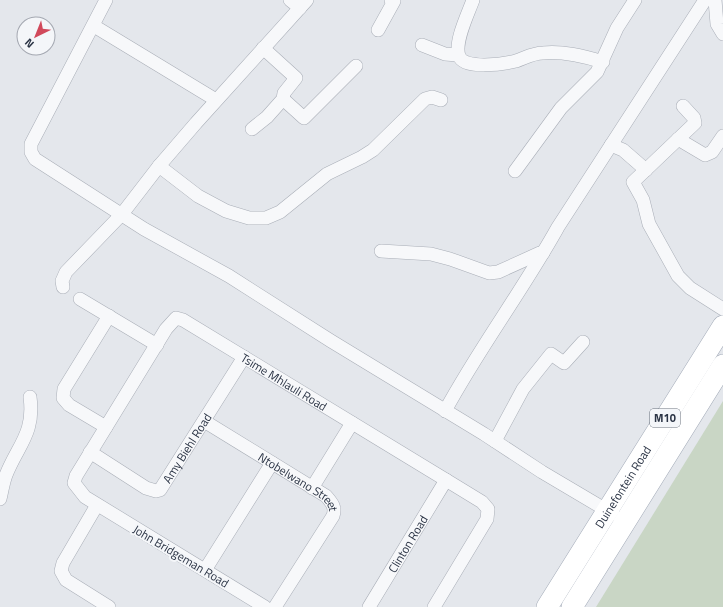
<svg xmlns="http://www.w3.org/2000/svg" width="723" height="607" viewBox="0 0 723 607" font-family="'Titillium Web',sans-serif">
	<style>
		.green { fill: #c9d6c5 }
		.lines { fill: none; stroke-linecap: round; stroke-linejoin: round }
		.minor-casing { stroke: #a9aeb7; stroke-width: 14 }
		.primary-casing { stroke: #a3abb8; stroke-width: 22 }
		.minor { stroke: #f7f8fa; stroke-width: 13 }
		.primary { stroke: #fff; stroke-width: 21 }
		.labels { text-anchor: middle; dominant-baseline: central; stroke-width: 4; stroke-linejoin: round; paint-order: stroke }
		.shield { fill: #f4f6f9; stroke: #676e7b; stroke-width: 1 }
		.shield-label { font-size: 11px; font-weight: bold; fill: #2b3445 }
		.street-label { font-size: 12px; fill: #2b3445; stroke: #f4f6f9 }
	</style>
	<rect width="100%" height="100%" fill="#e4e7ec"/>
	<polygon class="green" points="723,401 723,607 596,607"/>
	<g class="lines">
		<defs>
			<g id="minor">
				<polyline points="106,0 31,144 31,152 35,159 144,229 229,276 331,341 484,434 542,472 613,514"/>
				<polyline points="290,0 300,8"/>
				<path d="M473 0C468 14 454 42 459 56 464 70 504 64 516 61 525 58 533 53 543 53 563 51 583 56 603 62"/>
				<polyline points="715,0 717,24 723,34"/>
				<polyline points="94,26 216,100"/>
				<polyline points="378,30 394,1 391,0"/>
				<polyline points="422,45 445,54 458,55"/>
				<polyline points="283,99 304,118 356,66"/>
				<polyline points="683,106 694,118 695,123 633,182 643,200 649,224 678,276 690,288 723,309"/>
				<polyline points="252,129 267,117 283,99 284,93 296,78 263,48"/>
				<polyline points="678,139 705,155 712,152 723,136"/>
				<polyline points="611,145 623,150 646,170"/>
				<polyline points="159,166 198,196 226,211 249,218 266,218 280,212 327,174 362,157 373,150 425,99 432,97 441,100"/>
				<polyline points="515,171 561,108 597,72 617,28 635,0"/>
				<polyline points="381,251 431,254 450,259 489,273 498,272 540,253 543,253"/>
				<polyline points="63,287 62,281 66,272 122,214 159,166 196,123 307,0"/>
				<polyline points="80,299 157,345"/>
				<path d="M445 411C479 348 523 290 558 227L705 0"/>
				<path id="s1" d="M204 421 326 496C332 503 336 507 333 516L275 607"/>
				<polyline points="106,427 69,405 63,398 64,389 109,316"/>
				<polyline points="495,441 523,389 551,354 564,363 583,342"/>
				<path id="s2" d="M90 452 146 488 156 491 160 490 244 357"/>
				<polyline points="312,488 352,423"/>
				<path d="M0 499C2 491 3 483 6 475 18 445 35 433 30 397"/>
				<polyline points="97,505 63,563 61,571 66,580 109,607"/>
				<polyline points="205,570 272,463"/>
				<path id="s3" d="M265 607 85 497 74 483 76 476 166 329 176 318 183 320 446 480 482 502 488 509 487 519 434 607"/>
				<path id="s4" d="M369 607 446 480"/>
			</g>
			<g id="primary">
				<path id="s5" d="M547 607 723 326"/>
				<polyline points="572,607 723,365"/>
			</g>
		</defs>
		<use href="#minor" class="minor-casing"/>
		<use href="#primary" class="primary-casing"/>
		<use href="#minor" class="minor"/>
		<use href="#primary" class="primary"/>
	</g>
	<g class="labels">
		<rect class="shield" x="650" y="409" width="30" height="18" rx="3"/>
		<g class="shield-label">
			<text x="665" y="418">M10</text>
		</g>
		<g class="street-label">
			<text stroke="none"><textPath href="#s3" startOffset="549">Tsime Mhlauli Road</textPath></text>
			<text stroke="none"><textPath href="#s2" startOffset="131">Amy Biehl Road</textPath></text>
			<text stroke="none"><textPath href="#s1" startOffset="113">Ntobelwano Street</textPath></text>
			<text stroke="none"><textPath href="#s5" startOffset="142">Duinefontein Road</textPath></text>
			<text stroke="none"><textPath href="#s4" startOffset="74">Clinton Road</textPath></text>
			<text transform="translate(181 556) rotate(31)">John Bridgeman Road</text>
		</g>
	</g>
	<g transform="translate(36 36) rotate(223)"><circle r="19" fill="#f4f6f9" stroke="#a4a8b1"/>
	<path d="M0-3L7 15L0 10L-7 15Z" fill="#d1495b"/>
	<text y="-6" font-size="11" font-weight="bold" text-anchor="middle" fill="#2b3445">N</text>
	</g>
</svg>
